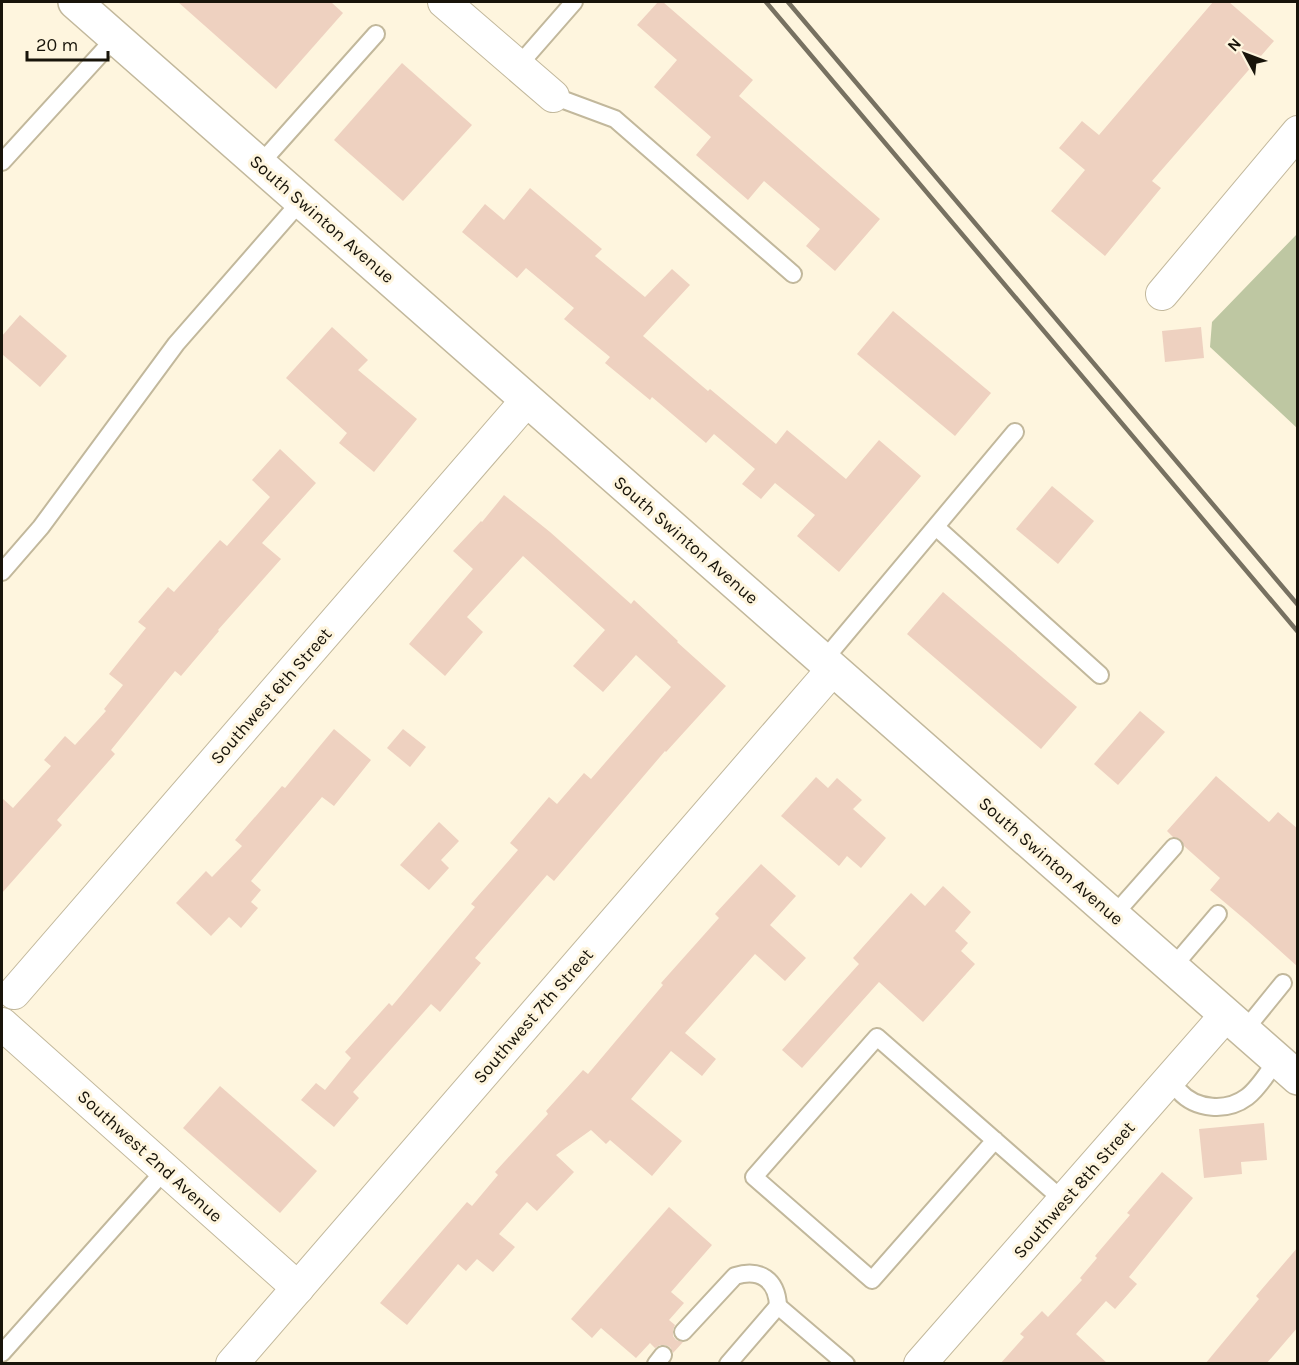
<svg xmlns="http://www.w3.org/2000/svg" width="1299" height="1365" viewBox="0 0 1299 1365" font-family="Karla,sans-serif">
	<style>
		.green { fill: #bec7a2 }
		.building { fill: #eed1c0 }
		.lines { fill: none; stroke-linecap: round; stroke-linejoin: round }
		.service-casing { stroke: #c2b89c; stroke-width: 20 }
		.minor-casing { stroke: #c2b89c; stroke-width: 34 }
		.tertiary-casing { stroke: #c2b89c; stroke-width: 36 }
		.service { stroke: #fff; stroke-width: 16 }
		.minor { stroke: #fff; stroke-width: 32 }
		.tertiary { stroke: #fff; stroke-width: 33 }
		.rail { stroke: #777161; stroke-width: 4.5 }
		.labels { text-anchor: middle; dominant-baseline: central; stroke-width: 6; stroke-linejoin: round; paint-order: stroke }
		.street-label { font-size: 18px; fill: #18140a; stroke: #fef5de }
	</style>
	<rect width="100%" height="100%" fill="#fef5de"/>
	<polygon class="green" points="1297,234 1297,233 1297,428 1210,347 1212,322"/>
	<g class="building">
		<polygon points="178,2 331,2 343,13 276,89"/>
		<polygon points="658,2 663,2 753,80 739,96 880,219 835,271 806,246 820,229 764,181 748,200 696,155 711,137 654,87 677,60 637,25"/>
		<polygon points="1213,2 1229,2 1274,41 1152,181 1161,188 1105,256 1051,211 1085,170 1059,148 1082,121 1099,135"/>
		<polygon points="402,63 472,125 403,201 334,140"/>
		<polygon points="530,188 602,249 595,256 645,297 672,269 690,285 643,336 708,391 710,389 776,444 787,430 846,479 879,440 921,476 839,572 797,536 815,515 775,483 761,499 742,484 755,469 714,434 706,443 652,397 650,400 605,363 610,357 564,319 574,308 526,268 517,278 462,232 485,204 504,220"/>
		<polygon points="893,311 991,393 955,436 857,354"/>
		<polygon points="20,315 67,356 40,387 2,354 2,336"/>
		<polygon points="332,327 368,360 358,370 417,419 374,472 339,443 347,433 286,378"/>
		<polygon points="1201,327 1204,358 1165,362 1162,331"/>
		<polygon points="280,449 316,483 262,543 281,559 218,630 219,631 181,676 175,671 111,750 115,754 57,820 62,825 2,893 2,798 13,808 51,766 44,760 65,736 75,745 106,711 104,709 123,685 109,674 146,628 138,622 168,587 174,592 220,540 227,546 270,497 252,480"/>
		<polygon points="1052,486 1094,521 1058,564 1016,529"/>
		<polygon points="504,495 550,532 631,604 634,600 678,641 677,642 726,686 666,752 665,751 554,881 547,875 475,958 481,963 440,1012 431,1004 353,1092 359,1098 334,1127 301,1100 316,1083 325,1090 351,1058 345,1052 389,1003 392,1006 475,907 471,904 518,850 510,843 549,797 557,804 584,773 591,779 671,687 636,655 603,692 573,666 605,630 523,556 467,617 483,632 445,676 409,644 473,569 453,551 481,521 482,522"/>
		<polygon points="943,592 1077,707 1041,749 907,634"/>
		<polygon points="1140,711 1165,732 1118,785 1094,764"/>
		<polygon points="334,729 371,760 334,806 322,797 251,881 261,890 251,902 258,908 241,928 229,917 211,936 176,903 206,871 212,877 242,846 235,840 282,786 285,788"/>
		<polygon points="403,729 426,747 410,767 387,748"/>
		<polygon points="1216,776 1269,822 1278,812 1298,829 1298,967 1248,922 1210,890 1220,878 1184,846 1180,839 1173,837 1167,831"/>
		<polygon points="816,777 828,788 837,778 862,800 853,809 886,838 861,868 847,856 839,866 781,816"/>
		<polygon points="439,822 459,841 441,860 449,868 429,890 400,865"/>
		<polygon points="761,864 796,896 770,925 806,958 785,981 755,954 685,1033 716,1059 702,1076 671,1051 631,1099 682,1141 652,1176 610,1140 606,1144 591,1130 556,1155 574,1172 537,1211 527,1202 499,1234 515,1247 493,1272 477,1259 466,1271 458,1264 407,1325 380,1303 467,1202 472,1206 498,1175 495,1172 548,1114 546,1111 583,1070 588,1074 663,985 661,983 719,918 715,914"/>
		<polygon points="943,886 971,912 955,931 968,943 961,951 975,964 923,1022 879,982 802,1068 782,1050 859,964 853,958 911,893 925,906"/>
		<polygon points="220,1086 317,1171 280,1213 183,1128"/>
		<polygon points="1264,1123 1267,1160 1241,1162 1242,1174 1204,1178 1199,1129"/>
		<polygon points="1162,1172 1193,1198 1129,1277 1137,1284 1115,1309 1106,1301 1076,1334 1108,1364 1000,1364 1024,1337 1020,1334 1042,1311 1048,1317 1082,1280 1080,1278 1097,1258 1095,1256 1130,1215 1127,1213"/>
		<polygon points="669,1207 712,1245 671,1292 684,1303 669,1320 675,1325 673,1330 673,1336 676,1340 683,1342 673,1353 670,1347 665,1345 660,1345 655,1348 650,1343 636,1358 601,1328 592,1338 571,1319"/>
		<polygon points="1298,1247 1298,1327 1266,1364 1205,1364 1259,1299 1256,1296"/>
	</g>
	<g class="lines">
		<defs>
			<g id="service">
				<polyline points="518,66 574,2"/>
				<polyline points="553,96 615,119 793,274"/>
				<polyline points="2,162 116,37"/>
				<polyline points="260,164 376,34"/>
				<polyline points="936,527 1100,675"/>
				<polyline points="2,572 41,527 176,344 301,201"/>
				<polyline points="823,661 1015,432"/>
				<polyline points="1113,916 1174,847"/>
				<polyline points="1172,968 1218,914"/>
				<polyline points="1244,1031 1283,983"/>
				<path d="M1171 1080C1173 1083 1176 1088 1179 1091 1196 1110 1227 1112 1247 1097 1259 1088 1268 1072 1277 1060"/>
				<polyline points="995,1140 872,1280 754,1177 877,1037 1064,1201"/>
				<path d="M683 1332 735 1276C760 1268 777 1280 778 1306"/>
				<polyline points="2,1353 165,1170"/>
				<polyline points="656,1364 663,1355"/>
				<polyline points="728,1364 778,1306 846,1364"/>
			</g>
			<g id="minor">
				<polyline points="444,2 553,96"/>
				<polyline points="1162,294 1298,132"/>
				<polyline points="14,993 527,400"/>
				<polyline points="2,1024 298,1288"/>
				<polyline points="232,1364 833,669"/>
				<polyline points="920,1364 1226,1015"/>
			</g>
			<polyline id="tertiary" points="75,2 1298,1078"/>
		</defs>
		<use href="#service" class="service-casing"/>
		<use href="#minor" class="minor-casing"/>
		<use href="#tertiary" class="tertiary-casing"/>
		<use href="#service" class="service"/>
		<use href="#minor" class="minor"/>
		<use href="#tertiary" class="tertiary"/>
		<g class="rail">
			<polyline points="766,2 1298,632"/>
			<polyline points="788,2 1298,605"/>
		</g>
	</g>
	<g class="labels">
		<g class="street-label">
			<text transform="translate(322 219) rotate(41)">South Swinton Avenue</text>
			<text transform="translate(686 540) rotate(41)">South Swinton Avenue</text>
			<text transform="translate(271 696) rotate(-49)">Southwest 6th Street</text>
			<text transform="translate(1051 861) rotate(41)">South Swinton Avenue</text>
			<text transform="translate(533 1016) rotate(-49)">Southwest 7th Street</text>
			<text transform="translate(150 1156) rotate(42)">Southwest 2nd Avenue</text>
			<text transform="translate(1074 1190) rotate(-49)">Southwest 8th Street</text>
		</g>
	</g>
	<rect width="1299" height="1365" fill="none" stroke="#18140a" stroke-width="6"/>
	<g transform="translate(1245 54) rotate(311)" stroke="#fef5de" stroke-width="4.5" paint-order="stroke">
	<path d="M0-4.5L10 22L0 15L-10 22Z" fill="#18140a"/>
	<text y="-9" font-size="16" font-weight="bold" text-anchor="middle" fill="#18140a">N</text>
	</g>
	<path d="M27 51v9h81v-9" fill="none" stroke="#18140a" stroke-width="3"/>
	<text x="36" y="51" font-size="18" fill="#18140a" stroke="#fef5de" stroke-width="4.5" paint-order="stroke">20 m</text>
</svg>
